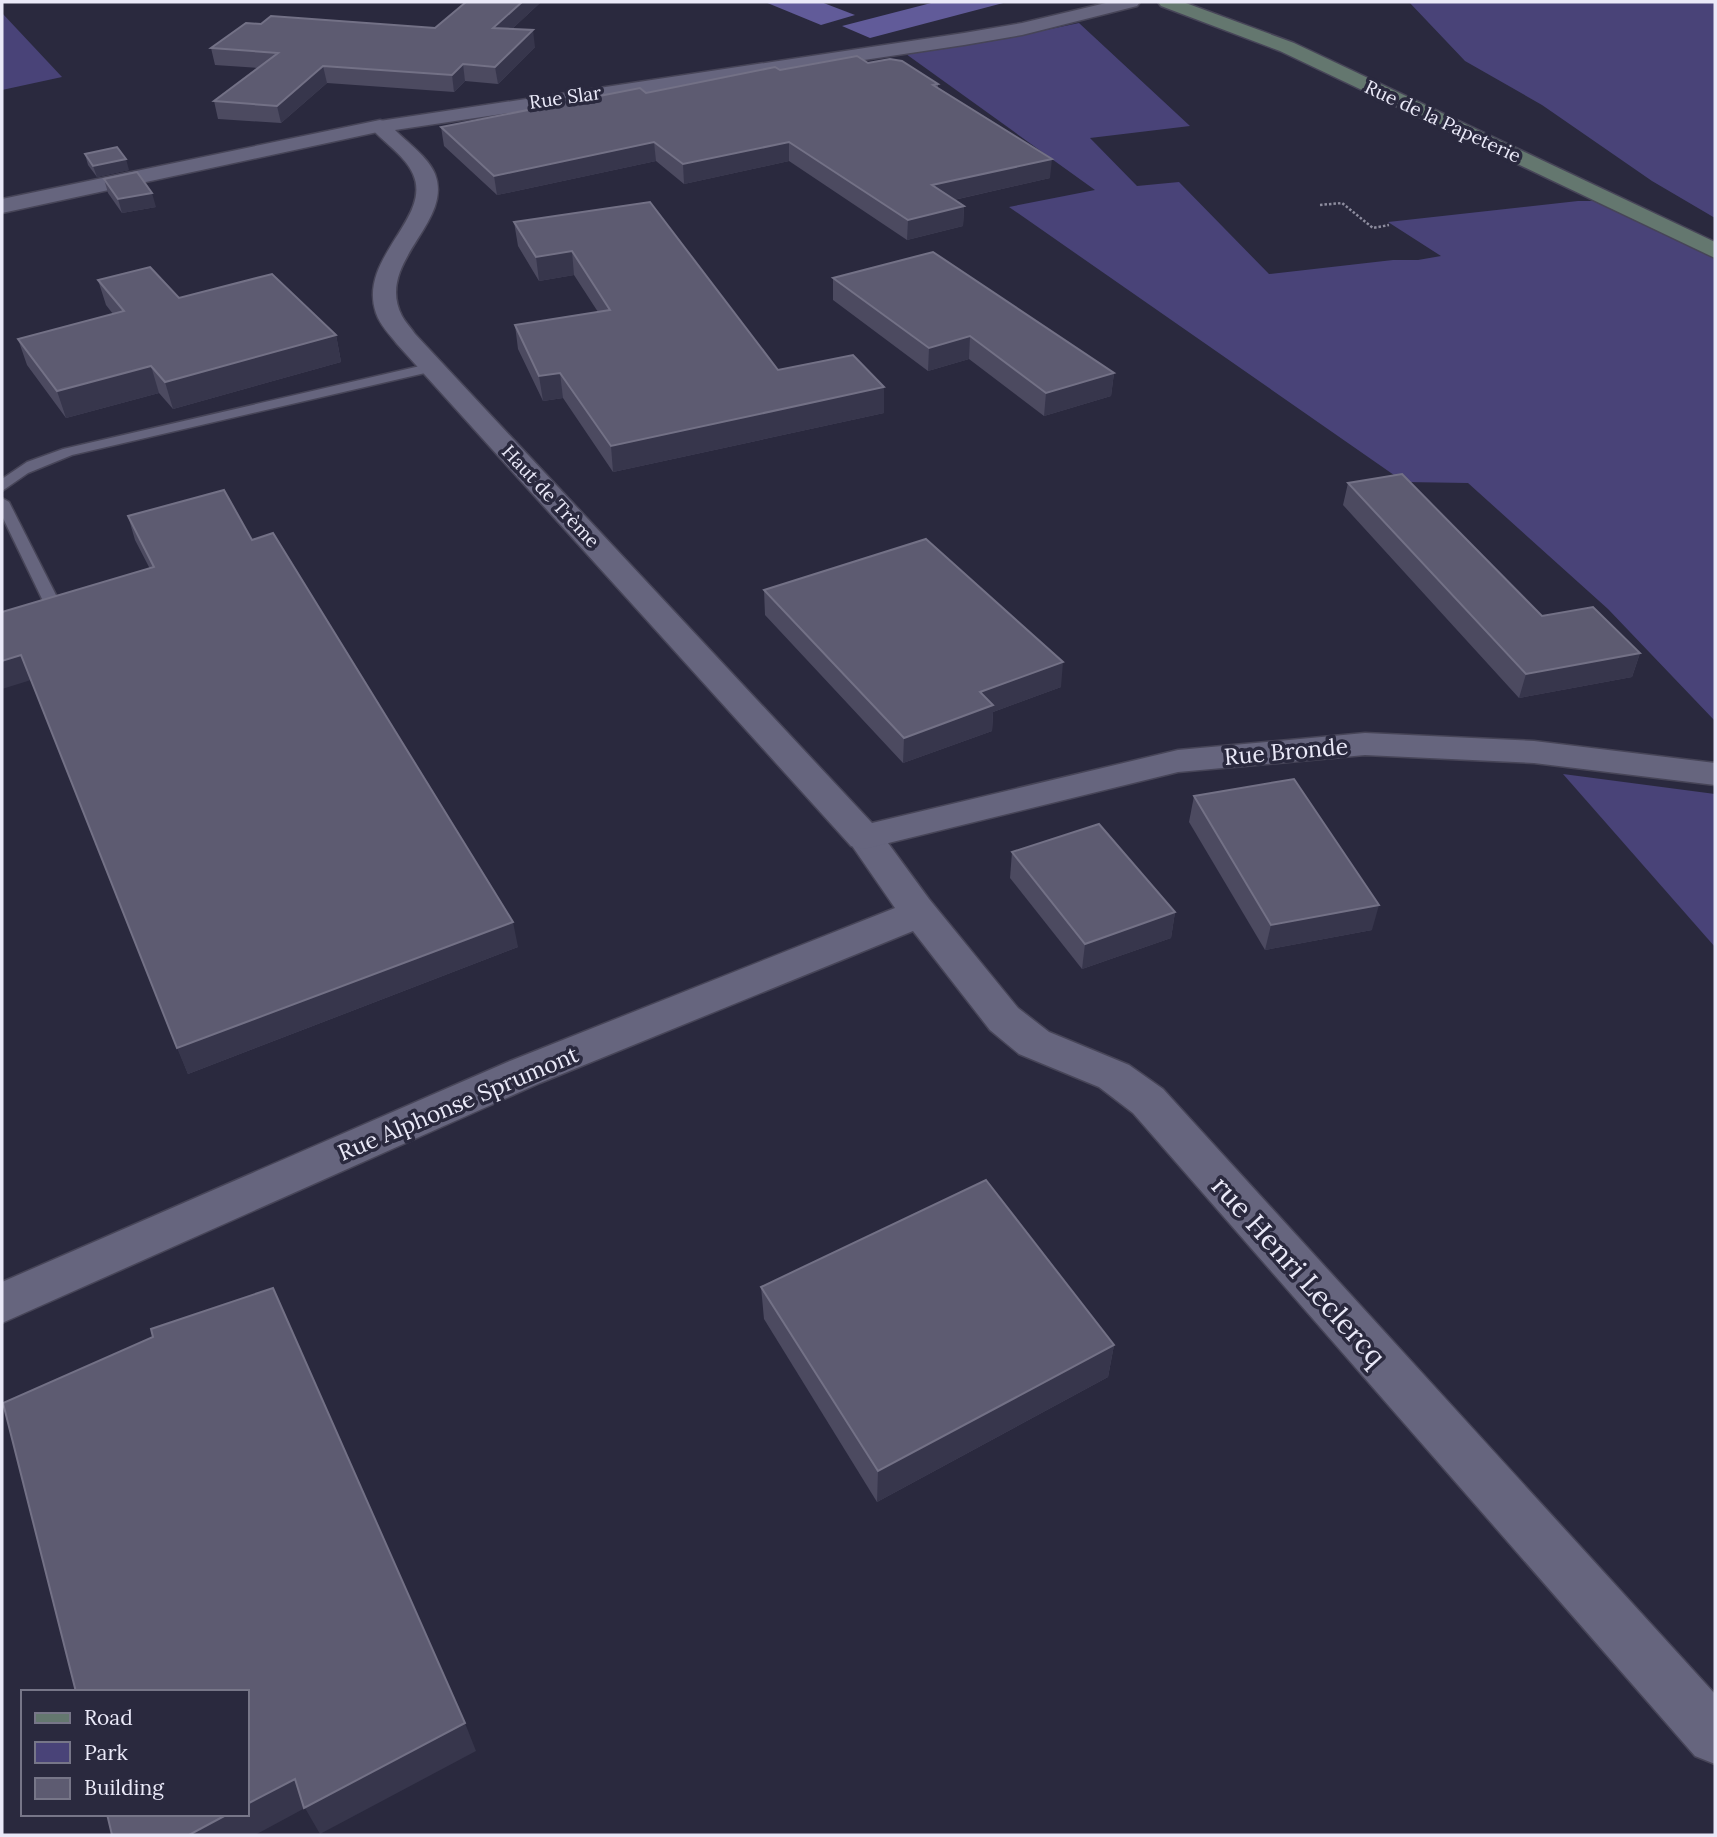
<svg xmlns="http://www.w3.org/2000/svg" width="1717" height="1837" viewBox="0 0 1717 1837" font-family="Lora,serif">
	<style>
		.green { fill: #494378 }
		.water { fill: #615b99 }
		.lines { fill: none; stroke-linecap: round; stroke-linejoin: round }
		.service-casing { stroke: #474558; stroke-width: 3 }
		.minor-casing { stroke: #474558; stroke-width: 3 }
		.tertiary-casing { stroke: #474558; stroke-width: 3 }
		.secondary-casing { stroke: #474558; stroke-width: 3 }
		.path { stroke: #8d8c9e; stroke-width: 2.5; stroke-dasharray: 2.5 2; stroke-linecap: butt }
		.service { fill: #66657e; fill-rule: evenodd }
		.minor { fill: #66657e; fill-rule: evenodd }
		.tertiary { fill: #66657e; fill-rule: evenodd }
		.secondary { fill: #64776f; fill-rule: evenodd }
		.wall { fill: #4c4a60 }
		.shaded-wall { fill: #37364c }
		.building { fill: #5d5b71; stroke: #737186; stroke-width: 2 }
		.labels { text-anchor: middle; dominant-baseline: central; stroke-width: 7; stroke-linejoin: round; paint-order: stroke }
		.far-street-label { font-size: 19px; fill: #eae9f8; stroke: #2a293e }
		.street-label { font-size: 23px; fill: #eae9f8; stroke: #2a293e }
		.near-street-label { font-size: 28px; fill: #eae9f8; stroke: #2a293e }
	</style>
	<rect width="100%" height="100%" fill="#2a293e"/>
	<g class="green">
		<polygon points="1409,2 1715,2 1715,218 1652,181 1542,105 1465,61"/>
		<polygon points="2,13 62,77 2,90"/>
		<polygon points="1079,23 1190,126 1090,138 1137,186 1179,182 1269,274 1393,260 1418,260 1441,256 1388,222 1578,201 1596,201 1715,258 1715,721 1608,609 1468,483 1404,482 1009,207 1095,190 906,54 993,41"/>
		<polygon points="1563,774 1715,794 1715,947"/>
	</g>
	<g class="water">
		<polygon points="765,2 821,2 855,15 821,25"/>
		<polygon points="935,2 1007,2 870,38 842,26"/>
	</g>
	<g class="lines">
		<defs>
			<g id="service">
				<polygon points="433,363 438,364 438,370 72,455 28,473 2,491 2,479 27,462 63,449"/>
				<polygon points="2,498 9,502 60,603 58,606 52,608 44,603 2,516"/>
			</g>
			<g id="minor">
				<polygon points="380,120 387,122 390,126 387,130 2,213 2,199"/>
				<polygon points="864,825 877,828 929,899 1018,1008 1049,1032 1129,1065 1163,1089 1715,1694 1715,1764 1695,1756 1133,1113 1099,1087 1019,1054 990,1030 913,931 540,1083 2,1323 2,1282 510,1061 895,908 846,837 851,828"/>
			</g>
			<path id="tertiary" d="M1110 2H1140L1137 6 1022 35 964 45 395 130C408 143 428 157 435 174 454 223 374 262 402 316 405 322 411 328 415 334L872 823 1178 750 1365 733 1534 741 1715 763V785L1534 763 1365 755 1178 772 864 849 851 846 397 344C390 335 380 325 376 313 357 258 433 218 413 174 406 157 385 143 373 130L370 126 373 122 964 33 1022 23Z"/>
			<polygon id="secondary" points="1158,2 1183,2 1294,43 1715,242 1715,258 1280,51 1161,6"/>
		</defs>
		<use href="#service" class="service-casing"/>
		<use href="#minor" class="minor-casing"/>
		<use href="#tertiary" class="tertiary-casing"/>
		<use href="#secondary" class="secondary-casing"/>
		<polyline class="path" points="1320,205 1342,203 1373,228 1389,225"/>
		<use href="#service" class="service"/>
		<use href="#minor" class="minor"/>
		<use href="#tertiary" class="tertiary"/>
		<use href="#secondary" class="secondary"/>
	</g>
	<g class="wall">
		<polygon points="466,2 541,2 512,29 535,47 498,84 465,81 454,92 327,83 281,123 218,119 214,101 258,68 215,65 211,48 435,28"/>
		<polygon points="868,63 938,84 938,88 1050,178 954,200 964,206 963,226 907,240 789,161 684,184 656,161 497,195 444,146 441,127 780,70"/>
		<polygon points="85,154 129,170 97,177 88,165"/>
		<polygon points="104,179 156,207 122,213 108,193"/>
		<polygon points="650,202 778,370 884,387 884,413 613,472 563,398 543,401 518,349 515,325 598,312 574,275 539,281 518,246 514,222"/>
		<polygon points="833,278 1114,373 1111,396 1044,416 969,359 928,371 833,300"/>
		<polygon points="98,280 179,298 336,335 341,362 173,409 159,393 66,418 27,365 18,339 113,314 106,305"/>
		<polygon points="1348,483 1542,616 1640,653 1632,677 1519,698 1343,505"/>
		<polygon points="128,516 252,540 518,947 188,1074 31,680 150,569 135,540"/>
		<polygon points="764,590 1061,687 993,712 992,731 903,763 765,615"/>
		<polygon points="1194,796 1372,930 1265,950 1189,822"/>
		<polygon points="1012,852 1175,912 1171,938 1082,969 1010,878"/>
		<polygon points="761,1287 1114,1345 1108,1377 877,1502 764,1319"/>
	</g>
	<g class="shaded-wall">
		<polygon points="522,2 541,2 496,44 493,28"/>
		<polygon points="533,30 535,47 498,84 495,67"/>
		<polygon points="463,64 465,81 454,92 452,75"/>
		<polygon points="323,66 327,83 281,123 277,106"/>
		<polygon points="654,142 656,161 497,195 494,176"/>
		<polygon points="789,142 789,161 684,184 683,164"/>
		<polygon points="126,159 129,170 97,177 93,166"/>
		<polygon points="1052,159 1050,178 931,205 932,185"/>
		<polygon points="152,193 156,207 122,213 118,199"/>
		<polygon points="964,206 963,226 907,240 908,220"/>
		<polygon points="572,251 574,275 539,281 536,257"/>
		<polygon points="336,335 341,362 173,409 165,382"/>
		<polygon points="970,336 969,359 928,371 929,348"/>
		<polygon points="151,366 159,393 66,418 57,391"/>
		<polygon points="560,373 563,398 543,401 539,376"/>
		<polygon points="1114,373 1111,396 1044,416 1046,393"/>
		<polygon points="884,387 884,413 613,472 611,446"/>
		<polygon points="1640,653 1632,677 1519,698 1526,674"/>
		<polygon points="21,655 31,680 2,689 2,661"/>
		<polygon points="1063,662 1061,687 993,712 992,731 903,763 904,738 980,692"/>
		<polygon points="1379,905 1372,930 1265,950 1271,925"/>
		<polygon points="1175,912 1171,938 1082,969 1085,944"/>
		<polygon points="513,922 518,947 188,1074 177,1048"/>
		<polygon points="1114,1345 1108,1377 877,1502 878,1471"/>
		<polygon points="465,1723 476,1751 320,1834 305,1808 255,1835 189,1835 228,1814 247,1814 247,1804 295,1779"/>
	</g>
	<g class="building">
		<polygon points="466,2 522,2 493,28 533,30 495,67 463,64 452,75 323,66 277,106 214,101 278,53 211,48 246,23 261,24 271,16 435,28"/>
		<polygon points="857,56 868,63 890,59 902,61 938,84 933,85 1052,159 932,185 964,206 908,220 789,142 683,164 654,142 494,176 441,127 640,88 646,93 775,67 780,70"/>
		<polygon points="117,147 126,159 93,166 85,154"/>
		<polygon points="137,172 152,193 118,199 104,179"/>
		<polygon points="650,202 778,370 853,355 884,387 611,446 560,373 539,376 515,325 610,310 572,251 536,257 514,222"/>
		<polygon points="933,252 1114,373 1046,393 970,336 929,348 833,278"/>
		<polygon points="150,267 179,298 272,274 336,335 165,382 151,366 57,391 18,339 124,311 98,280"/>
		<polygon points="1402,474 1542,616 1593,607 1640,653 1526,674 1348,483"/>
		<polygon points="224,490 252,540 273,533 513,922 177,1048 21,655 2,661 2,612 154,567 128,516"/>
		<polygon points="926,539 1063,662 980,692 993,705 904,738 764,590"/>
		<polygon points="1294,779 1379,905 1271,925 1194,796"/>
		<polygon points="1099,824 1175,912 1085,944 1012,852"/>
		<polygon points="986,1180 1114,1345 878,1471 761,1287"/>
		<polygon points="273,1288 465,1723 304,1808 295,1779 247,1804 247,1692 76,1692 3,1403 153,1337 151,1329"/>
		<polygon points="107,1814 228,1814 189,1835 112,1835"/>
	</g>
	<g class="labels">
		<g class="far-street-label">
			<text transform="translate(565 97) rotate(-8)">Rue Slar</text>
			<text transform="translate(1443 121) rotate(25)">Rue de la Papeterie</text>
			<text transform="translate(551 496) rotate(47)">Haut de Trème</text>
		</g>
		<g class="street-label">
			<text transform="translate(1286 751) rotate(-5)">Rue Bronde</text>
			<text transform="translate(458 1103) rotate(-23)">Rue Alphonse Sprumont</text>
		</g>
		<g class="near-street-label">
			<text transform="translate(1299 1271) rotate(48)">rue Henri Leclercq</text>
		</g>
	</g>
	<rect width="1717" height="1837" fill="none" stroke="#eae9f8" stroke-width="7"/>
	<rect x="21" y="1690" width="228" height="126" fill="#2a293e" stroke="#777688" stroke-width="2"/>
	<rect x="35" y="1713" width="35" height="10" fill="#64776f" stroke="#777688" stroke-width="2"/>
	<text x="84" y="1725" font-size="21" fill="#eae9f8">Road</text>
	<rect x="35" y="1742" width="35" height="21" fill="#494378" stroke="#777688" stroke-width="2"/>
	<text x="84" y="1760" font-size="21" fill="#eae9f8">Park</text>
	<rect x="35" y="1778" width="35" height="21" fill="#5d5b71" stroke="#777688" stroke-width="2"/>
	<text x="84" y="1795" font-size="21" fill="#eae9f8">Building</text>
</svg>
